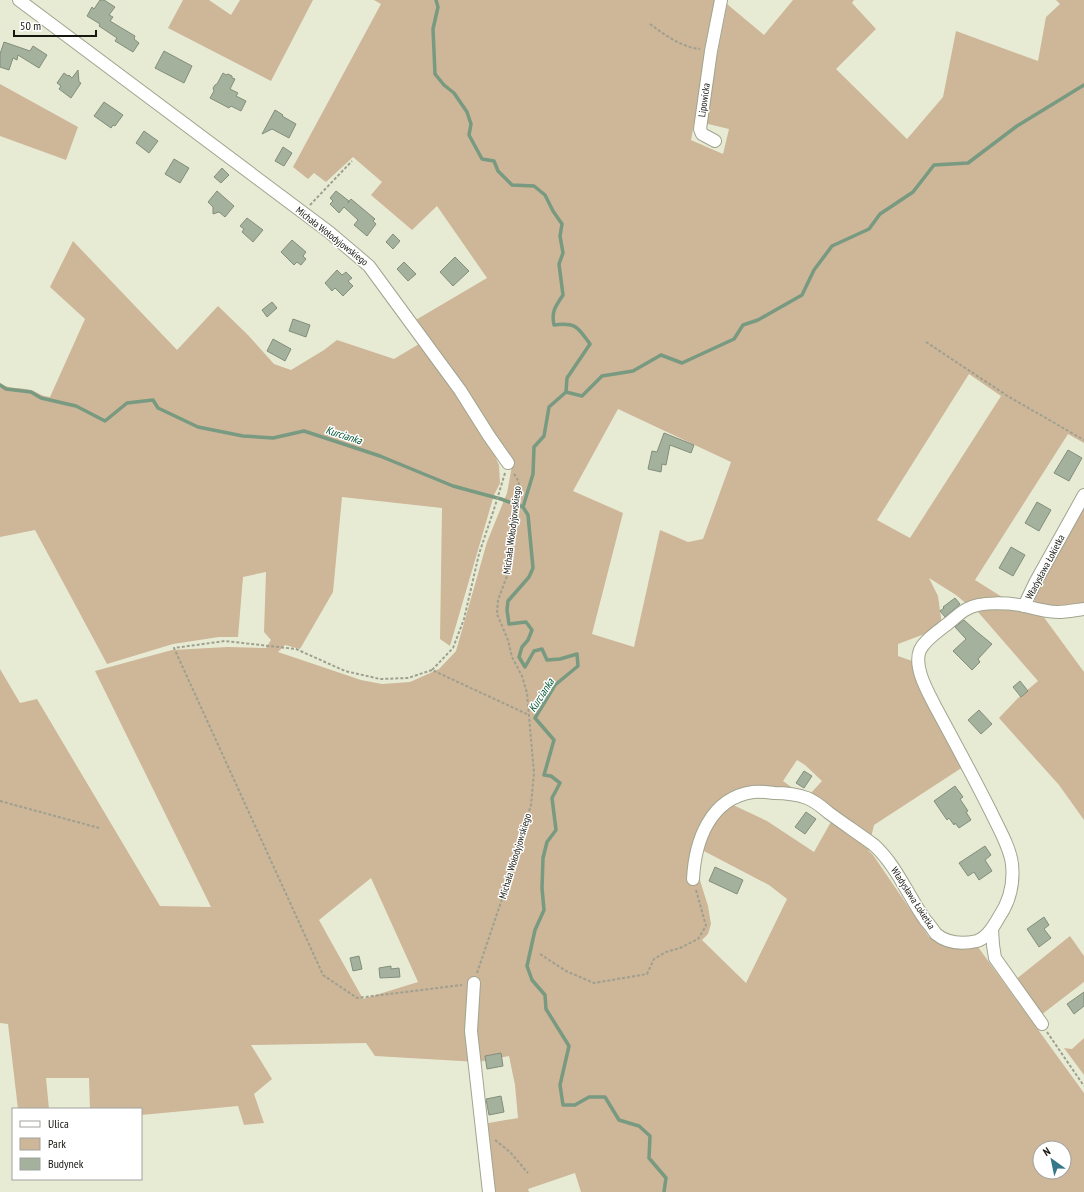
<svg xmlns="http://www.w3.org/2000/svg" width="1084" height="1192" viewBox="0 0 1084 1192" font-family="'PT Sans Narrow',sans-serif">
	<style>
		.green { fill: #ceb699; fill-rule: evenodd }
		.lines { fill: none; stroke-linecap: round; stroke-linejoin: round }
		.stream { stroke: #779a81; stroke-width: 3.5 }
		.building { fill: #a4b19d; stroke: #828e7c }
		.minor-casing { stroke: #a1a48f; stroke-width: 14 }
		.path { stroke: #9ea08f; stroke-width: 2; stroke-dasharray: 3 2; stroke-linecap: butt }
		.minor { stroke: #fff; stroke-width: 12 }
		.labels { text-anchor: middle; dominant-baseline: central; stroke-width: 3; stroke-linejoin: round; paint-order: stroke }
		.street-label { font-size: 10px; fill: #16170f; stroke: #fff }
		.water-label { font-size: 11px; font-style: italic; fill: #005630; stroke: #fff }
	</style>
	<rect width="100%" height="100%" fill="#e8ebd4"/>
	<g class="green">
		<polygon points="183,0 209,0 231,15 240,0 313,0 271,81 168,28"/>
		<path d="M374 0H721L706 60 691 140 723 154 729 129 704 123 727 4 764 35 793 0H854L852 3 876 29 836 69 907 139 943 97 956 31 1038 61 1046 17 1060 4 1056 0H1084V443L1068 434 975 580 1002 597 968 605 956 595 929 578 938 596 942 625 935 630 898 644V656L912 661 914 672 963 767 874 825 868 850 873 855 929 937 957 947H978L1084 1093V1192H581L575 1173 528 1189 529 1192H491L483 1124 518 1118 515 1085 509 1056 478 1062 375 1056 366 1043 251 1045 272 1079 254 1094 264 1123 244 1125 238 1106 141 1115V1109H90L89 1078H46L49 1109H18L8 1024 0 1023V669L20 703 37 699 160 906 211 907 95 671 172 650 228 647 266 648 271 640 264 632 266 572 243 577 238 637H219L173 644 107 664 35 530 0 537V383C10 390 21 387 31 390 39 393 41 396 50 397L85 319 50 287 73 241 177 350 218 306 248 335 274 364 291 370 324 350 337 340 394 359 419 344 457 393 489 443 499 465 500 483 494 495 450 646 440 639 442 508 342 497 333 592 300 649 285 645 278 652 361 680 382 684 410 682 439 669 456 651 487 542 507 493 513 460 414 321 487 278 437 206 412 230 371 195 382 182 353 157 326 182 314 173 308 179 293 167 381 4ZM969 374 1001 396 910 538 877 520ZM618 409 731 462 703 539 688 542 660 530 634 647 592 634 623 513 573 491ZM797 760 805 765 822 781 810 794 798 792 783 781ZM756 795 808 800 832 820 814 852 767 821 731 804ZM702 850 769 885 787 899 746 983 702 940 708 934 711 924 708 906 698 874ZM371 878 418 982 363 999 319 920ZM1040 1148H1064V1172H1040Z"/>
		<polygon points="0,84 78,127 66,160 0,136"/>
		<polygon points="1084,499 1084,604 1052,607 1035,603 1034,594"/>
		<polygon points="1002,608 1043,616 1084,672 1084,820 1059,785 999,718 1018,698 1038,681 978,612 989,609"/>
		<polygon points="1070,936 1084,956 1084,982 1041,1015 1015,980"/>
		<polygon points="1084,1038 1084,1075 1064,1048 1072,1049"/>
	</g>
	<g class="lines">
		<g class="stream">
			<path d="M436 0 438 7 433 29 435 74 444 85 454 93 467 112 471 124 469 135 482 159 494 161 498 171 512 185 534 186 545 195 553 211 562 224 560 236 563 253 559 264 563 295C556 306 551 311 554 325 577 322 578 328 590 344L567 378 566 392 549 407 544 436 534 447 533 474 523 507"/>
			<polyline points="0,385 6,389 31,392 41,398 76,406 105,421 127,403 153,400 158,408 198,427 243,436 273,438 304,431 380,456 453,486 501,499 523,507 528,515 533,568 529,577 508,601 507,610 509,624 526,622 532,630 528,640 522,647 519,657 525,667 534,651 542,649 547,660 560,659 577,654 578,666 555,685 535,718 554,740 544,775 551,776 560,783 552,798 556,830 547,842 543,858 542,888 544,910 535,930 527,966 532,980 545,995 546,1009 569,1046 560,1085 563,1105 575,1105 589,1097 605,1097 619,1120 639,1126 650,1136 649,1158 666,1178 664,1192"/>
			<polyline points="566,392 582,396 602,376 633,371 661,355 682,363 734,339 743,325 758,320 802,295 814,270 832,246 869,229 880,214 913,192 934,165 968,163 1017,126 1084,85"/>
		</g>
	</g>
	<g class="building">
		<polygon points="100,0 104,0 115,7 109,15 113,17 110,21 135,36 134,39 139,43 133,52 115,41 117,38 99,26 100,24 87,16 92,7 94,9"/>
		<polygon points="4,42 30,51 33,46 47,55 39,68 18,55 17,60 13,58 9,70 0,67 0,54"/>
		<polygon points="164,51 192,66 184,83 155,68"/>
		<polygon points="78,70 79,82 81,83 71,98 59,89 61,86 57,83 64,73 68,76 69,75 72,78"/>
		<polygon points="223,73 226,75 228,74 232,76 232,78 235,79 230,89 238,93 236,96 246,101 241,111 231,106 229,108 210,98 214,91 213,88 215,85 217,84"/>
		<polygon points="104,102 123,115 115,126 113,125 111,128 94,116"/>
		<polygon points="275,110 283,115 282,116 296,124 289,138 272,129 262,134"/>
		<polygon points="144,131 158,141 149,153 136,143"/>
		<polygon points="283,147 292,153 284,166 275,161"/>
		<polygon points="174,159 189,168 180,183 165,174"/>
		<polygon points="222,168 229,175 221,183 214,177"/>
		<polygon points="217,191 234,206 225,217 219,212 213,214 213,207 208,202"/>
		<polygon points="336,191 349,201 348,203 351,199 375,219 373,221 376,224 367,236 354,225 358,220 344,207 339,213 330,204 333,201 330,198"/>
		<polygon points="247,218 263,230 253,242 242,232 244,229 240,226"/>
		<polygon points="393,234 400,241 393,249 386,242"/>
		<polygon points="292,240 306,252 303,256 306,259 301,265 297,262 294,265 281,252"/>
		<polygon points="455,257 469,271 453,286 440,272"/>
		<polygon points="404,262 416,274 408,281 397,269"/>
		<polygon points="337,270 342,275 346,272 352,278 348,281 353,286 343,296 335,288 332,291 325,283"/>
		<polygon points="272,302 277,308 267,317 262,310"/>
		<polygon points="293,319 310,325 306,337 289,331"/>
		<polygon points="273,339 291,349 285,361 267,351"/>
		<polygon points="664,433 694,445 691,453 670,445 666,465 662,464 661,472 648,469 652,451 657,452"/>
		<polygon points="1068,450 1082,458 1069,481 1054,473"/>
		<polygon points="1037,502 1051,510 1039,531 1025,523"/>
		<polygon points="1011,547 1025,555 1013,576 999,568"/>
		<polygon points="955,598 960,604 945,617 940,611 944,608 943,607"/>
		<polygon points="964,620 976,631 992,644 978,659 980,662 972,670 953,651 966,639 955,627"/>
		<polygon points="1020,681 1028,691 1021,697 1013,687"/>
		<polygon points="979,710 992,724 981,734 968,720"/>
		<polygon points="804,771 812,776 804,788 796,783"/>
		<polygon points="955,786 963,797 960,799 968,811 966,812 971,820 959,828 955,823 954,825 949,818 947,820 934,801"/>
		<polygon points="806,812 816,819 805,834 795,827"/>
		<polygon points="985,846 991,855 985,860 992,871 979,880 974,872 968,876 959,863"/>
		<polygon points="715,867 743,880 737,894 709,881"/>
		<polygon points="1044,917 1049,925 1044,929 1051,938 1039,947 1027,929"/>
		<polygon points="359,956 362,969 353,971 350,958"/>
		<polygon points="391,966 391,969 399,968 400,977 380,978 379,968"/>
		<polygon points="1084,992 1084,1006 1074,1014 1067,1004"/>
		<polygon points="501,1053 503,1066 487,1069 485,1056"/>
		<polygon points="501,1096 504,1112 489,1115 486,1099"/>
	</g>
	<g class="lines">
		<defs>
			<g id="minor">
				<polyline points="19,0 329,232 369,266 460,390 489,436 508,463"/>
				<polyline points="715,141 702,134 700,129 711,51 721,0"/>
				<polyline points="1024,606 1035,583 1084,495"/>
				<path d="M693 879C695 841 710 798 753 792 760 791 767 792 774 793 785 793 796 794 807 798 815 801 823 808 829 813 844 824 859 834 874 845 897 866 908 896 926 921 930 925 933 930 936 934 948 944 963 944 977 941 987 938 994 926 999 917 1010 901 1014 883 1012 864 1010 847 998 827 991 812 973 776 954 741 935 706 928 692 913 667 920 650 925 640 937 632 946 625 953 620 959 613 967 609 980 601 1011 603 1025 606 1036 609 1047 612 1058 612 1066 612 1076 610 1084 609"/>
				<polyline points="992,929 993,945 995,958 1042,1024"/>
				<polyline points="474,983 471,1031 489,1192"/>
			</g>
		</defs>
		<use href="#minor" class="minor-casing"/>
		<g class="path">
			<path d="M650 24C665 35 681 47 700 49"/>
			<polyline points="310,205 352,161"/>
			<polyline points="926,342 1006,395 1084,440"/>
			<polyline points="505,473 495,506 479,554 464,619 453,648 432,670 529,715"/>
			<polyline points="432,670 408,678 380,679 345,671 296,649 225,641 174,648 323,975 357,998 462,985"/>
			<polyline points="0,801 99,828"/>
			<polyline points="540,954 566,971 594,983 647,974 654,959 666,952 680,948 698,939 706,926 696,890"/>
			<polyline points="477,973 502,899 531,805 534,773 527,693 522,676 512,657 508,640 497,614 498,600 507,576 510,560 513,523 519,482 513,472"/>
			<polyline points="1047,1032 1084,1086"/>
			<polyline points="495,1140 510,1152 528,1173"/>
		</g>
		<use href="#minor" class="minor"/>
	</g>
	<g class="labels">
		<g class="street-label">
			<text transform="translate(704 100) rotate(-82)">Lipowicka</text>
			<text transform="translate(332 236) rotate(38)">Michała Wołodyjowskiego</text>
			<text transform="translate(512 530) rotate(-83)">Michała Wołodyjowskiego</text>
			<text transform="translate(1045 567) rotate(-62)">Władysława Łokietka</text>
			<text transform="translate(515 856) rotate(-73)">Michała Wołodyjowskiego</text>
			<text transform="translate(913 898) rotate(57)">Władysława Łokietka</text>
		</g>
		<g class="water-label">
			<text transform="translate(344 435) rotate(18)">Kurcianka</text>
			<text transform="translate(541 695) rotate(-57)">Kurcianka</text>
		</g>
	</g>
	<rect x="12" y="1108" width="130" height="72" fill="#ffffff" stroke="#a2a29f"/>
	<rect x="20" y="1121" width="20" height="6" fill="#ffffff" stroke="#a2a29f"/>
	<text x="48" y="1128" font-size="12" fill="#16170f">Ulica</text>
	<rect x="20" y="1138" width="20" height="12" fill="#ceb699" stroke="#a2a29f"/>
	<text x="48" y="1148" font-size="12" fill="#16170f">Park</text>
	<rect x="20" y="1158" width="20" height="12" fill="#a4b19d" stroke="#a2a29f"/>
	<text x="48" y="1168" font-size="12" fill="#16170f">Budynek</text>
	<g transform="translate(1052 1160) rotate(327)"><circle r="19" fill="#ffffff" stroke="#a2a29f"/>
	<path d="M0-3L7 15L0 10L-7 15Z" fill="#36778a"/>
	<text y="-6" font-size="11" font-weight="bold" text-anchor="middle" fill="#16170f">N</text>
	</g>
	<path d="M14 30v6h82v-6" fill="none" stroke="#16170f" stroke-width="2"/>
	<text x="20" y="30" font-size="12" fill="#16170f" stroke="#ffffff" stroke-width="3" paint-order="stroke">50 m</text>
</svg>
